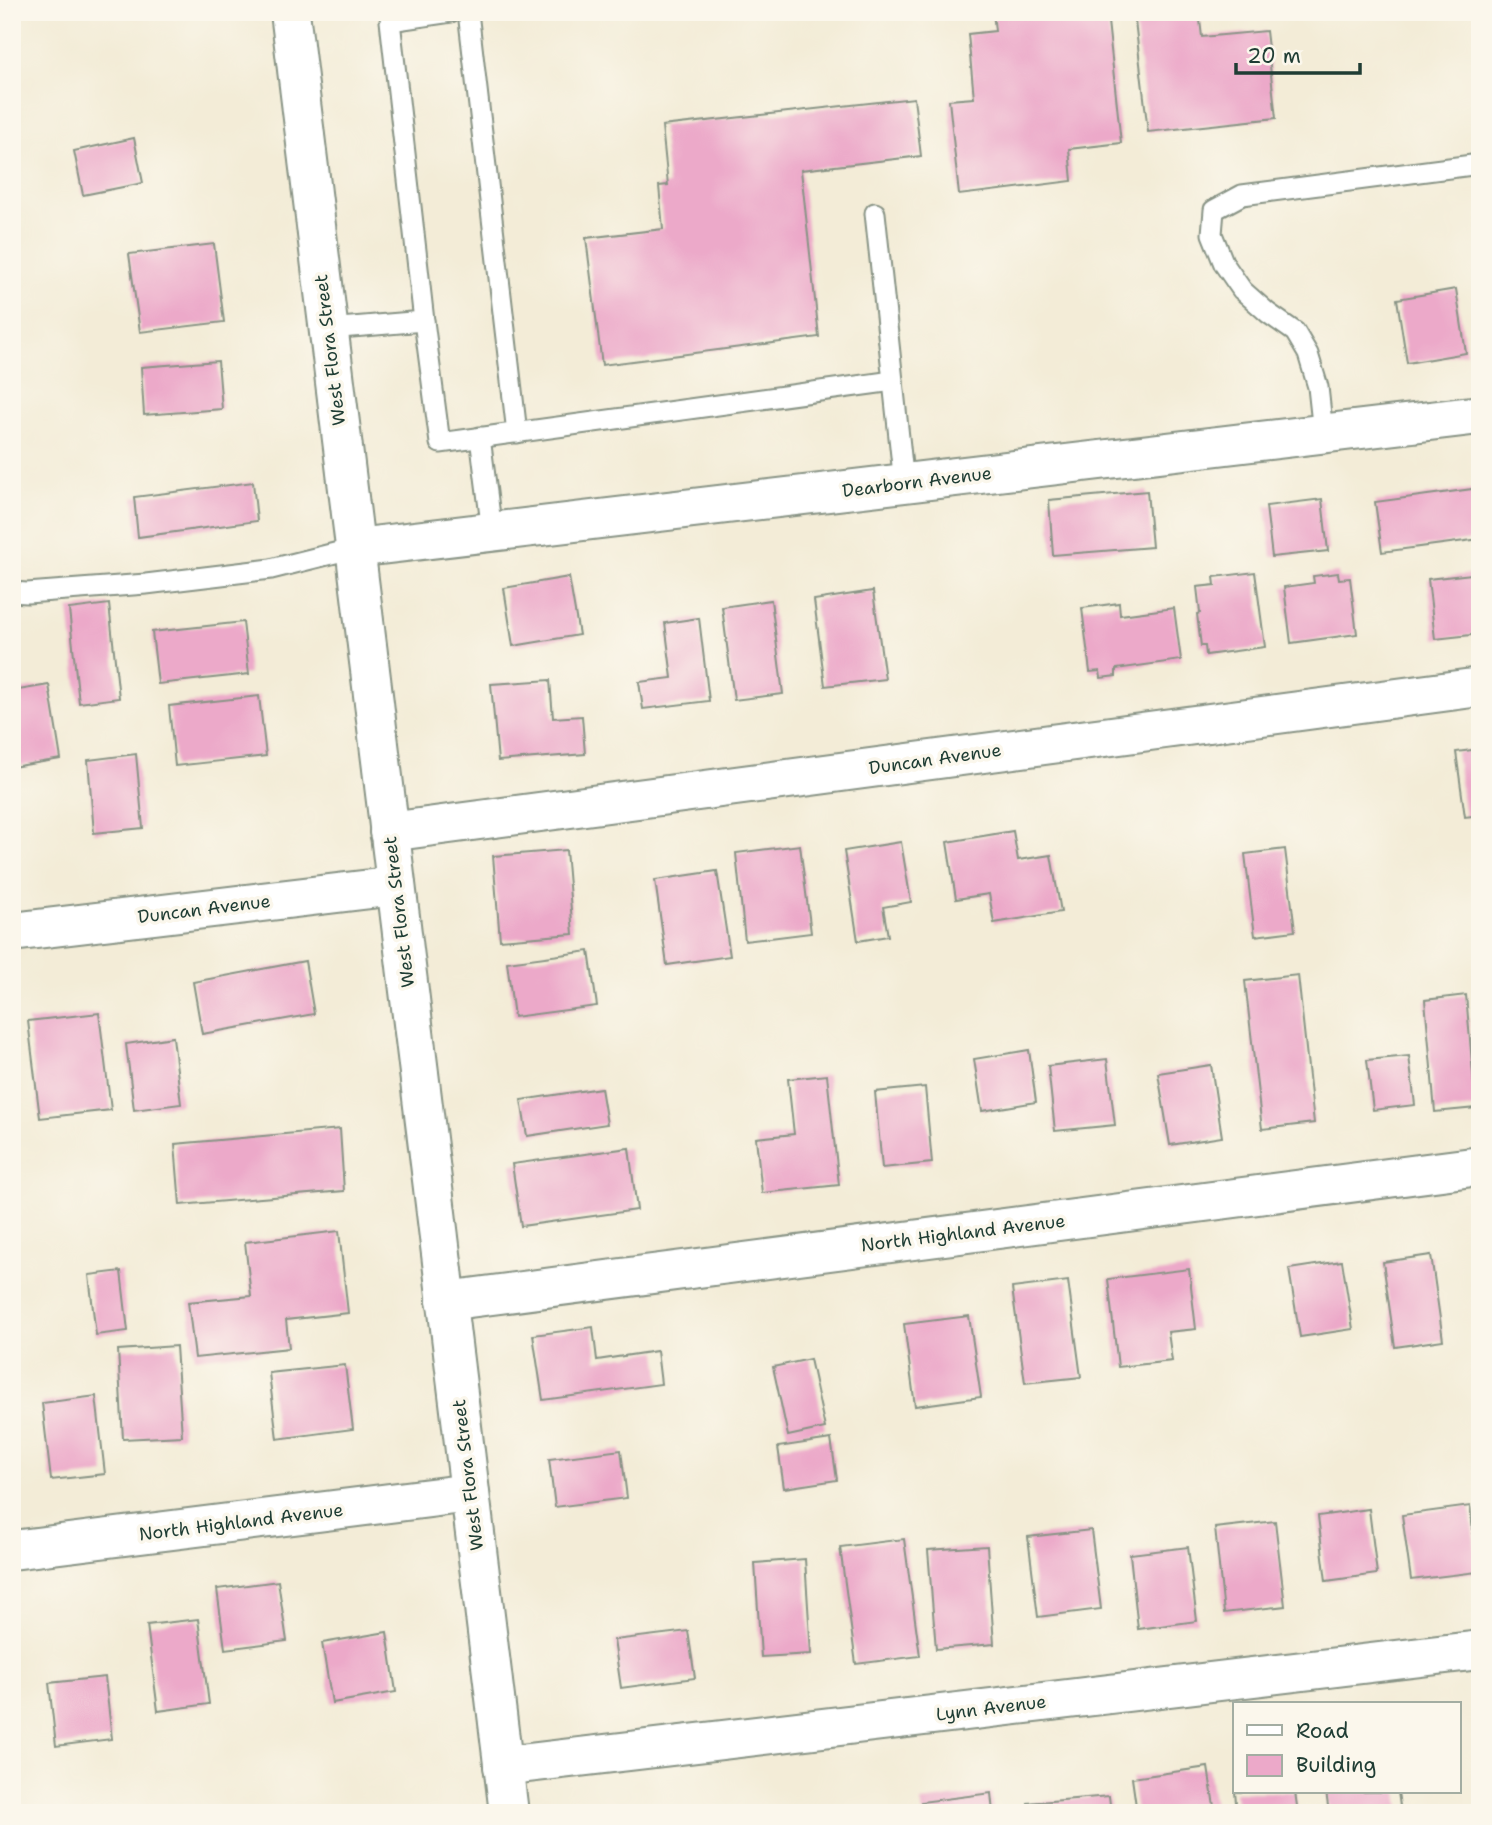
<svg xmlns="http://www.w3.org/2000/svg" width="1492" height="1825" viewBox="0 0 1492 1825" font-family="'Shantell Sans',sans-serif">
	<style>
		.building { fill: #eca9c9 }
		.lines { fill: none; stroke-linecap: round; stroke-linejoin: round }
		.service-casing { stroke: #899486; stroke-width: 23 }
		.minor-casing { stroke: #899486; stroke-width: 42 }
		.service { stroke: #fff; stroke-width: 19 }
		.minor { stroke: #fff; stroke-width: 38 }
		.labels { text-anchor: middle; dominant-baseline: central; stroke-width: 7; stroke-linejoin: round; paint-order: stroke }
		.street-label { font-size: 18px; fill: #1f3d34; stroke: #fbf7ec }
	</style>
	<rect width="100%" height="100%" fill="#fbf7ec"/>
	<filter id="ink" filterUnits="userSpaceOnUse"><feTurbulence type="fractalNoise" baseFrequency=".0143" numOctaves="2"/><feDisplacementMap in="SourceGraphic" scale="14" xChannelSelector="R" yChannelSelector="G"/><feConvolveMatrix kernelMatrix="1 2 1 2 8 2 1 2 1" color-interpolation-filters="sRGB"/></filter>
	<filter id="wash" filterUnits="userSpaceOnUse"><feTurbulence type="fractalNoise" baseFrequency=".00686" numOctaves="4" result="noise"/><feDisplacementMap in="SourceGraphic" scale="28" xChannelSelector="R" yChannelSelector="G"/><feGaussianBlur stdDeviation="1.57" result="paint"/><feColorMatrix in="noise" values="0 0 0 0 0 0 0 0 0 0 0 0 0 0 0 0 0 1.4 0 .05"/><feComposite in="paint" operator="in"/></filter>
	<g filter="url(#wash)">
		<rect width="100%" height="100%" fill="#f3ecd7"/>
		<g id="blocks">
			<g class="building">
				<polygon points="993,12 1107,12 1121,143 1069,149 1072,181 959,195 949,100 974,98 968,34 995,31"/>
				<polygon points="1134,12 1199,12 1202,37 1266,31 1276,118 1148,132"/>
				<polygon points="914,98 921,156 801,170 819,337 602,365 586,238 663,229 659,186 668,185 662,126"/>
				<polygon points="134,138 143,183 83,195 74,151"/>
				<polygon points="214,244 224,322 140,332 129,254"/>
				<polygon points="1456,289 1466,353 1407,363 1397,299"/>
				<polygon points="218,361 222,409 144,415 141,367"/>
				<polygon points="253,482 257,521 138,537 134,497"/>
				<polygon points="1480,488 1480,539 1382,552 1375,502"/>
				<polygon points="1147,491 1152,547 1053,555 1049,500"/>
				<polygon points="1322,499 1328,551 1272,557 1266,506"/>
				<polygon points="1255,572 1265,647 1206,655 1205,646 1201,646 1197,614 1200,613 1197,587 1215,585 1214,577"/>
				<polygon points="1338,573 1339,579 1350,578 1357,634 1291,643 1284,587 1314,583 1313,576"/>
				<polygon points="1480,573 1480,634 1435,639 1428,579"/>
				<polygon points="569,577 579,635 513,646 504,588"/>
				<polygon points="873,591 885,679 825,686 814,600"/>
				<polygon points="771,600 783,694 734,700 722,607"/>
				<polygon points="1119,603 1120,615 1174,608 1181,660 1116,669 1116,676 1101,678 1100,671 1090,672 1082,608"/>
				<polygon points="109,604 119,698 79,703 69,609"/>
				<polygon points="699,618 709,701 643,709 639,682 672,678 665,623"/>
				<polygon points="243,622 249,674 158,684 152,632"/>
				<polygon points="550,680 553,718 582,716 585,754 498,761 491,684"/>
				<polygon points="49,685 61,759 12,767 12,691"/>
				<polygon points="259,696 266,756 175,766 169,706"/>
				<polygon points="1480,749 1480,815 1465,817 1456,752"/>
				<polygon points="136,754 143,828 94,833 88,760"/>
				<polygon points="1013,831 1018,860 1051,855 1061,912 994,923 989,894 956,899 947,842"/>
				<polygon points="901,842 911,902 883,907 888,936 858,941 844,851"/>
				<polygon points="800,845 811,933 745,941 736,853"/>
				<polygon points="1285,849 1295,931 1255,936 1245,854"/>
				<polygon points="566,850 573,934 500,940 493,856"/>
				<polygon points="717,871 730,956 667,965 655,880"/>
				<polygon points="589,951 597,1006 514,1017 507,962"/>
				<polygon points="305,961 314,1014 202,1034 193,982"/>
				<polygon points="1298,975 1314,1123 1262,1129 1245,981"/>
				<polygon points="1466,995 1476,1108 1435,1112 1425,1000"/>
				<polygon points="99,1013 111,1110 40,1118 28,1021"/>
				<polygon points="173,1037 181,1104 134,1110 126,1044"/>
				<polygon points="1029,1050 1036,1102 982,1111 974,1059"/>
				<polygon points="1409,1056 1415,1105 1373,1110 1367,1060"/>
				<polygon points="1107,1059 1115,1125 1055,1131 1048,1066"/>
				<polygon points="1211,1065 1222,1137 1170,1145 1158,1073"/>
				<polygon points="827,1075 839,1185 762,1193 756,1138 794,1134 788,1079"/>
				<polygon points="925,1087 932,1163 882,1168 875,1092"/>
				<polygon points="601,1088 607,1124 527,1136 521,1100"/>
				<polygon points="14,1102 16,1120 12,1120 12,1103"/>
				<polygon points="340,1129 344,1191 180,1205 175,1144"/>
				<polygon points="629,1148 637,1210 521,1226 512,1164"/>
				<polygon points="339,1231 348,1313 286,1320 289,1348 195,1358 188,1302 251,1296 245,1242"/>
				<polygon points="1431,1255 1443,1340 1395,1347 1383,1262"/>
				<polygon points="1342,1261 1353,1329 1300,1337 1289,1269"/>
				<polygon points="1189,1269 1196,1329 1168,1332 1172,1361 1118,1367 1108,1279"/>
				<polygon points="121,1271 128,1331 96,1335 89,1275"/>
				<polygon points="1068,1281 1081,1377 1025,1383 1012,1288"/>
				<polygon points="969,1316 981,1397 915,1406 904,1324"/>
				<polygon points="593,1327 597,1360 657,1351 661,1384 543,1400 533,1335"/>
				<polygon points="176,1346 182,1436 123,1439 118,1350"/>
				<polygon points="810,1359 825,1428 788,1436 773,1367"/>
				<polygon points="345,1365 353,1429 277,1439 269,1373"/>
				<polygon points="96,1396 105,1474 51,1480 42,1403"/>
				<polygon points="831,1439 837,1480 784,1488 778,1447"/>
				<polygon points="621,1450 627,1498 555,1507 549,1459"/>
				<polygon points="1470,1506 1478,1572 1411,1580 1402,1515"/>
				<polygon points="1369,1509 1377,1574 1326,1581 1318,1516"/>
				<polygon points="1275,1521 1285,1606 1224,1613 1215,1528"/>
				<polygon points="1091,1530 1101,1609 1038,1617 1028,1537"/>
				<polygon points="904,1539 920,1656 856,1664 840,1547"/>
				<polygon points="987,1546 994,1644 936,1649 928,1550"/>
				<polygon points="1188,1547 1197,1621 1138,1629 1130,1554"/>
				<polygon points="805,1559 811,1654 761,1657 755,1563"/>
				<polygon points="278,1581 287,1641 225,1649 217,1589"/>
				<polygon points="198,1619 209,1704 158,1711 147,1625"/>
				<polygon points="688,1631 695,1678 621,1688 614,1640"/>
				<polygon points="387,1632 396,1692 332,1703 322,1643"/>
				<polygon points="105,1677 112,1739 56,1746 49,1683"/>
				<polygon points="1208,1767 1215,1813 1137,1813 1132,1778"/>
				<polygon points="1235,1792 1295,1792 1298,1813 1237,1813"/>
				<polygon points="1326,1792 1398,1792 1401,1813 1329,1813"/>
				<polygon points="991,1793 993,1813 923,1813 921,1802"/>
				<polygon points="1109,1796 1111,1813 1029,1813 1028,1803"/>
			</g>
		</g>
	</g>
	<g filter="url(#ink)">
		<use href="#blocks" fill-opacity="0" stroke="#899486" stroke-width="2"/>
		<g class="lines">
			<defs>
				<g id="service">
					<polyline points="451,12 390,21 424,321 440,443 893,381"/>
					<polyline points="468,12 517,433"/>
					<polyline points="875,213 904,484"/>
					<polyline points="328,329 424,321"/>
					<polyline points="1323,433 1318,387 1308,354 1295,332 1268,313 1242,290 1224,264 1212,234 1214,210 1242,195 1480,164"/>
					<polyline points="480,437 492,532"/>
					<polyline points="12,592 27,593 146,584 271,569 355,548"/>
				</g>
				<g id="minor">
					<polyline points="290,12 509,1813"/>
					<polyline points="355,548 1480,415"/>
					<polyline points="389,832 1480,687"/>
					<polyline points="12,932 396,886"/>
					<polyline points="446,1301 1480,1166"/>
					<polyline points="12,1550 470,1493"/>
					<polyline points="503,1766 1480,1650"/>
				</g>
			</defs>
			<use href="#service" class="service-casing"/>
			<use href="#minor" class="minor-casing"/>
			<use href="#service" class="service"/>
			<use href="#minor" class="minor"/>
		</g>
	</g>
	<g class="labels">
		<g class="street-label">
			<text transform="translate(330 350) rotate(-97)">West Flora Street</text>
			<text transform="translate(917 482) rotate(-7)">Dearborn Avenue</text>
			<text transform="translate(935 759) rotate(-8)">Duncan Avenue</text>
			<text transform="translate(204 909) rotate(-7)">Duncan Avenue</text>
			<text transform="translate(399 912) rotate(-97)">West Flora Street</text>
			<text transform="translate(963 1233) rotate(-7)">North Highland Avenue</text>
			<text transform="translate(468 1475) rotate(-97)">West Flora Street</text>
			<text transform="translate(241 1522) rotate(-7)">North Highland Avenue</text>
			<text transform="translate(991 1708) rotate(-7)">Lynn Avenue</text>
		</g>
	</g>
	<rect width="1492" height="1825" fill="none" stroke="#fbf7ec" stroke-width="42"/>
	<rect x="1233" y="1702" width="228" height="91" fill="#fbf7ec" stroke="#a3ada2" stroke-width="2"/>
	<rect x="1247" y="1725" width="35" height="10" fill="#ffffff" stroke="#a3ada2" stroke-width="2"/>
	<text x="1296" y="1738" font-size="21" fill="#1f3d34">Road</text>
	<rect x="1247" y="1755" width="35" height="21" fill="#eca9c9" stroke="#a3ada2" stroke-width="2"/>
	<text x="1296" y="1772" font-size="21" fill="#1f3d34">Building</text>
	<path d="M1236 63v10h124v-10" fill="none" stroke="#1f3d34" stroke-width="3.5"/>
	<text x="1247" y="63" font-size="21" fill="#1f3d34" stroke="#fbf7ec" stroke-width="5" paint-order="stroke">20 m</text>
</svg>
